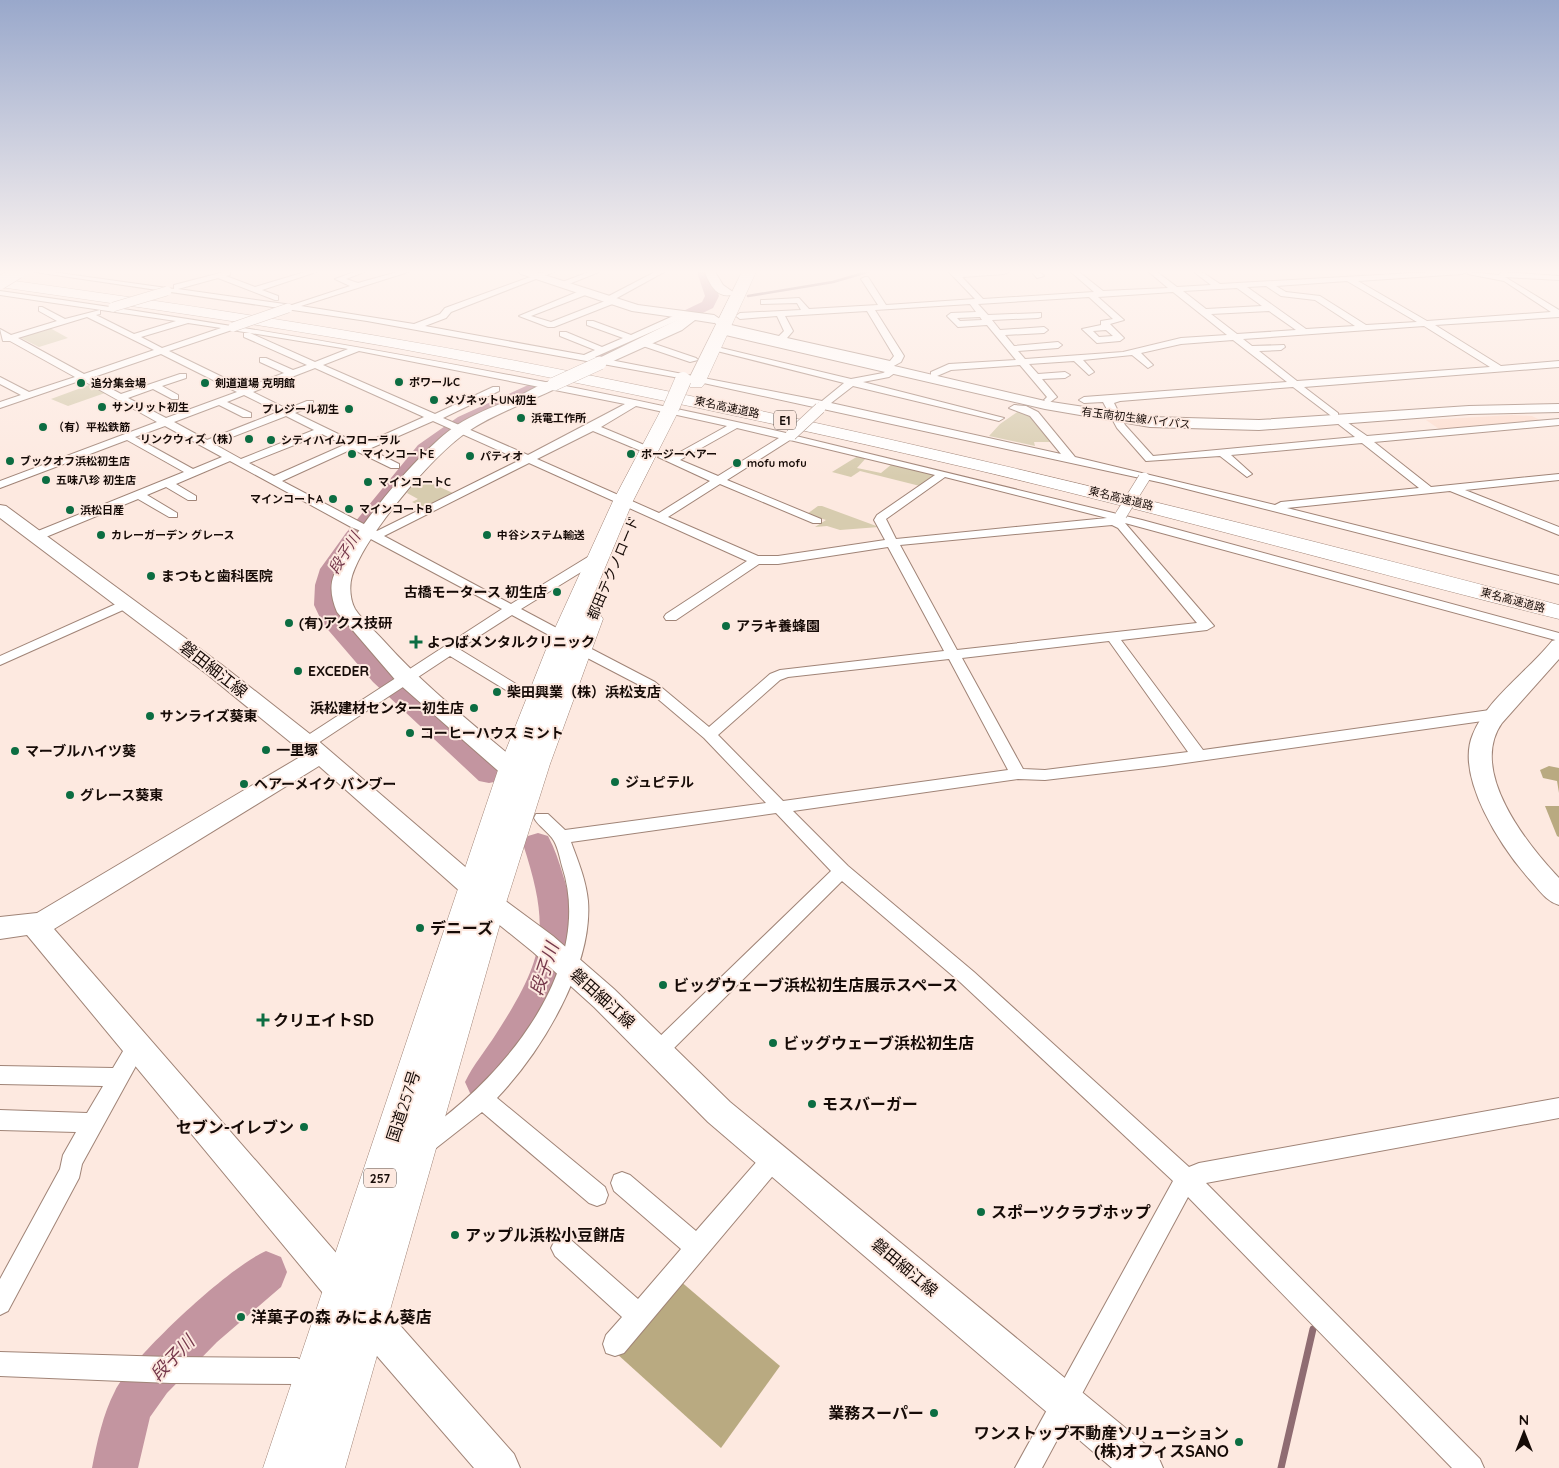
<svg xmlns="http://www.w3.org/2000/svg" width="1559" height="1468" viewBox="0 0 1559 1468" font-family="Quicksand,'Noto Sans JP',sans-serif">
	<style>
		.built { fill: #fdddcf }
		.green { fill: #d7ccaf }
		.forest { fill: #b9aa81 }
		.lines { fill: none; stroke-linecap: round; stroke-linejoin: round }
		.stream-far1 { stroke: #8f6c72; stroke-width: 2.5 }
		.stream { stroke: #8f6c72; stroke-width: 7 }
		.river { fill: #c395a0; fill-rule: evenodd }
		.street-casing { stroke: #a08477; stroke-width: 2 }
		.secondary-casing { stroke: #a08477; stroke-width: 2 }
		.highway-casing { stroke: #a08477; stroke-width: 1 }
		.street { fill: #fff; fill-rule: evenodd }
		.secondary { fill: #fff; fill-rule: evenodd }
		.highway { fill: #fff; fill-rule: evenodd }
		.street-bridge-far1-casing { stroke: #a08477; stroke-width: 10; stroke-linecap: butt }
		.street-bridge-casing { stroke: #a08477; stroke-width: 12; stroke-linecap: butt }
		.secondary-bridge-casing { stroke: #a08477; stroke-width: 14; stroke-linecap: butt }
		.highway-bridge-casing { stroke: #a08477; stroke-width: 17; stroke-linecap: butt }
		.street-bridge-far1 { stroke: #fff; stroke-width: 9 }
		.street-bridge { stroke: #fff; stroke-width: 11 }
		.secondary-bridge { stroke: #fff; stroke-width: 13 }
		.highway-bridge { stroke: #fff; stroke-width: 16 }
		.poi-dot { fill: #0c6d42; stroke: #fde9e0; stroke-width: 2 }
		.labels { text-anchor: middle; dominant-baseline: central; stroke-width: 4; stroke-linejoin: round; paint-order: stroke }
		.far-poi-label { font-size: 11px; font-weight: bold; fill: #160b07; stroke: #fde9e0; text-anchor: start }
		.far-street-label { font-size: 11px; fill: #160b07; stroke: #fde9e0 }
		.shield { fill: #fde9e0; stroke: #5b4e48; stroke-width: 1 }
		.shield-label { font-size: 12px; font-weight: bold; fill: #160b07 }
		.street-label { font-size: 14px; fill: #160b07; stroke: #fde9e0 }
		.poi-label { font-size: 14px; font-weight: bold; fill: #160b07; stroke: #fde9e0; text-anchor: start }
		.water-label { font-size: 15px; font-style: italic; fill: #75384b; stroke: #fde9e0 }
		.near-street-label { font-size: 16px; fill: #160b07; stroke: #fde9e0 }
		.near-poi-label { font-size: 16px; font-weight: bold; fill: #160b07; stroke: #fde9e0; text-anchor: start }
		.near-water-label { font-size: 18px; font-style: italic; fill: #75384b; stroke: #fde9e0 }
	</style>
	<rect width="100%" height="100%" fill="#fde9e0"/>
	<polygon class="built" points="1512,415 1532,416 1546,423 1442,431 1426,420"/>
	<g class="green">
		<polygon points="50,328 68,338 39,347 19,337"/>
		<polygon points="89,385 105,393 68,406 51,399"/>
		<polygon points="1020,410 1030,414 1056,442 1034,442 1035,446 989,436 1000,424"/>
		<polygon points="858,456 866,458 857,468 881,473 892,464 935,475 920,486 860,471 851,477 832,472"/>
		<polygon points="418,477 455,494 425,508 412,502 418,499 407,493"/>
		<polygon points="818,506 822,506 879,527 840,530 827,526 815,527 826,520 807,514"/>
	</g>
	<g class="forest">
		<polygon points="1549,766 1559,768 1559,793 1557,781 1543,778 1540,770"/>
		<polygon points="1545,806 1559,806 1559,837 1557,836"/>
		<polygon points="679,1280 780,1366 721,1448 616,1353"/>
	</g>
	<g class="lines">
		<polyline class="stream-far1" points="748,296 833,282 867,272"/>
		<polyline class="stream" points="1281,1468 1313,1329"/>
		<g class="river">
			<polygon points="697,272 711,272 719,296 713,308 603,361 591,361 589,358 591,355 702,302 705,296"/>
			<polygon points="539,380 545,381 547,385 545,389 471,424 430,453 361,541 342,569 337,585 336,605 342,617 391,672 499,767 503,774 499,781 489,783 479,781 373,682 323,624 314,605 315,585 320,569 346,533 418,445 458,417"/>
			<path d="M538 833 548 836C555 849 559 862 563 875 590 959 544 1018 503 1086L496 1093 483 1098 470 1093 465 1082C473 1065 486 1050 496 1034 545 958 551 930 523 844L528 836Z"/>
			<path d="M266 1251 281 1257 287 1272 281 1287 217 1342 167 1393 150 1417 138 1468H92C97 1442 103 1414 115 1391 133 1356 230 1266 266 1251Z"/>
		</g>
		<defs>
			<g id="street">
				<path d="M35 272H52L174 289V285L224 272H230V275L226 276 255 287 305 272H316L262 290 278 296V300H275L218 278 178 289 292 305 350 286 335 279 354 272H364L346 279 358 283 397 272H408L301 306 414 324 440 314 445 308 544 272H554L451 312 446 318 425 326 584 355 595 350 560 336V332H566L602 347 623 338 587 325V321H593L631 335 682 312 685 313V317L595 357 822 401 844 383 709 349 713 346 851 379 883 373 894 367 899 370 889 377 863 382 1004 418 999 421 853 386 831 403 1061 454 1030 416 1009 408 1014 405 1026 406 1038 412 1075 457 1275 505 1281 502 1419 488 1362 443 1231 455 1252 474 1247 477 1220 456 1146 461 1117 428 1103 402 1084 403 1079 400 1084 397 1287 382 1233 340 1181 344 1141 353 1153 365 1148 368 1132 355 1083 360 1094 372 1089 375 1074 361 1029 364 1038 374 1065 372 1070 375 1065 378 1042 379 1057 397 1049 403 1046 402 1044 400 1047 397 1020 365 951 370 937 376H931V372L949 364 1016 360 987 325 958 327 947 316 951 313 976 312 970 304 875 310 904 356 901 362 892 367 721 328 710 319 714 316 727 324 779 336 784 331 777 316 740 319 736 316 740 313 801 310 797 303 761 304V300H764L799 298 809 309 878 305 861 279 865 277H868L886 305 975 299 949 272H1008L1004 274 962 277 983 299 1094 292 1071 272H1079L1103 291 1168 288 1149 272H1157L1177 287 1211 285 1194 272H1202L1220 284 1431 272H1466L1462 274 1358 281 1427 321 1551 312 1504 281 1468 274 1467 272 1499 275 1502 272 1559 276V280L1505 277 1559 310V317L1435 325 1501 366 1559 361V367L1304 387 1338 413V417L1334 418 1293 387 1120 401 1114 403 1125 425 1153 456 1355 437 1337 423V419L1341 418 1367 436 1559 419V425L1374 442 1431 487 1559 474V480L1465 490 1559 527V535L1450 491 1287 508 1559 576V584L1163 483 685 379 367 321ZM1347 281 1417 322 1366 325 1320 296 1286 292 1276 286ZM1266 286 1281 296 1315 300 1355 326 1306 329 1247 287ZM1237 288 1262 306 1206 309 1183 291ZM1173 292 1227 335 1181 338 1123 352 1025 359 1018 351 1058 348 1062 345 1058 342 1014 346 1005 335 1044 333 1048 330 1044 327 1000 330 992 320 1038 318 1041 317V313L988 315 978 304 1089 297 1113 319 1101 321V325L1082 329 1097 343 1120 341 1124 338 1110 324 1124 320 1098 297ZM867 311 894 356 890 361 787 338 793 331 785 316ZM1269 311 1296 330 1237 334 1211 314ZM980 317 982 320 960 321 957 318ZM1424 326 1490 367 1297 381 1259 351 1281 350 1285 347 1284 345 1252 346 1243 339ZM1106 330 1113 336 1099 337 1093 331Z"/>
				<polygon points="589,272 599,272 564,286 557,284"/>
				<polygon points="655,272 664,272 615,299 615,303 554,327 548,327 519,316 582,290 588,290 588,294 531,316 551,322 605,301 605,298"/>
				<polygon points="1032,272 1040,272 1044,276 1037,278"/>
				<path d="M0 291C264 328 526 374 786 433L791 432 796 436 1142 520 1559 633V641L1125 523 1214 626 1207 630 1121 640 1203 750 1497 709 1504 714 1497 719 1164 766 1045 780 1018 779 793 811 848 866 974 972 1189 1167 1199 1163 1559 1098V1118L1206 1183 1480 1459 1484 1468H1452L1188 1197 1042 1468H1015L1173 1181 960 982 842 881 666 1056 659 1059 652 1056 649 1050 652 1044 831 871 776 813 571 842C578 861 586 880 588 901 593 967 541 1052 497 1098L605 1187 608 1195 605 1203 597 1206 589 1203 482 1112 431 1152 423 1155 415 1152 412 1145 415 1138C497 1085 597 972 562 866 560 858 558 848 554 841 549 832 539 827 534 818L536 814H548L565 830 766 803 704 738 645 688 574 651 572 648 574 645H584L655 682 709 727 770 674 780 670 944 651 888 547 778 564H759L676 620H666L664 617 666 614 747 561 529 463 384 536 511 604 596 552H604L606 555 604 558 521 609 568 634 570 637 568 640H558L512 615 459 649 529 692 531 695 529 698H519L450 656 312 747H302L299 743 302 739 502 609 367 537 366 533 351 527 230 461 176 484 196 496V500H188L166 487 147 495 177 513V517H169L138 499 41 539H33V533L184 472 127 440 0 488V481L157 422 82 380 0 408V402L21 395 0 384V377L29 392 75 377 10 341H3L0 329 11 335 57 321 39 311V307H42L65 319 100 310V314L96 315 134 334 176 321 0 295ZM87 317 154 350 84 374 18 338ZM188 323 221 328 162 348 141 337ZM232 330 348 349 315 362 250 333H244V337L307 365 293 370 266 358H260V362L284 373 245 388 169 351ZM359 351 625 404 528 455 443 418 499 391V387H493L435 414 323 365ZM161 354 237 392 166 418 128 398 153 389 172 399H178V395L162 386 186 378V374H180L121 394 91 378ZM315 368 424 417 361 445 295 413 313 405V401H307L287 409 253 392ZM244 395 278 412 207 440 174 422 219 405 243 417H251V413L227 402ZM636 406 727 426 671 457 663 454 658 457 710 481 659 513 537 459 593 431 646 453H654V449L601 427ZM286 416 314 430 241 459 214 444ZM433 421 520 460 377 531 282 481 352 449 391 468H399V464L369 449ZM165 426 222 457 193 469 135 437ZM737 428 779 438 718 476 680 460ZM322 434 344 445 274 476 249 463ZM790 440 935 475 877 515 874 520 885 540 778 556H758L668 517 720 484 813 523H821V519L727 480ZM945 477 1107 518 896 539 886 519ZM1112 525 1118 528 1197 623 957 650 900 545ZM1109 641 1188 752 1045 770 1023 769 962 658ZM949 659 1008 770 783 801 718 735 780 680 788 677Z"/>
				<polygon points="643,340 696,358 698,360 690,362 640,345 640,341"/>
				<polygon points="127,599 133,603 132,606 0,665 0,656"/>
				<polygon points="136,1038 143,1041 146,1047 143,1053 82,1164 79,1178 8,1311 0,1315 0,1279 60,1169 63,1155 76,1132 0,1130 0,1110 87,1113 103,1086 0,1084 0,1066 113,1068 129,1041"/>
				<polygon points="774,1148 782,1151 785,1158 782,1165 624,1353 615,1356 606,1353 603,1344 606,1335 622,1317 555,1256 551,1248 555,1240 563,1236 571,1240 638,1299 681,1249 614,1191 611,1183 614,1175 622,1172 630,1175 696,1231 766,1151"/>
				<polygon points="0,1352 171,1357 297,1358 306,1362 310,1371 306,1380 297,1384 171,1383 0,1376"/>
			</g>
			<g id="secondary">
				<polygon points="519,272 535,272 638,305 714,315 720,319 714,323 695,320 682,330 600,367 595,366 593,363 595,360 681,318 632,311 521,274"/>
				<path d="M705 272H715L723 285 733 292 731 295C716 298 709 283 705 272Z"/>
				<polygon points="722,326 1045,401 1150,417 1259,420 1469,406 1559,404 1559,412 1469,414 1259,430 1150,427 1045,409 717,333 716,330"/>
				<path d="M554 380 559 381 561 384 559 387C529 402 495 413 467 432 432 456 365 535 352 576 349 586 350 600 355 609 362 620 374 630 383 640 424 686 473 724 520 764L524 770 520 776 512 778 504 776 398 683 337 612C332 600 329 587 334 575 349 534 421 449 457 425 477 412 501 404 523 394 533 389 543 382 554 380Z"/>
				<polygon points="0,505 6,506 222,665 315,738 499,896 553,936 614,989 730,1102 1157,1454 1163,1468 1112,1468 708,1122 594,1007 533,952 481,910 319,766 54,929 358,1278 514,1454 520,1468 474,1468 332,1304 27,935 0,939 0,917 37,913 305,754 208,675 0,518"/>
				<path d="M1559 639V659L1502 723C1468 771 1527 844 1559 878V905C1546 901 1540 891 1531 881 1503 850 1454 777 1473 734 1487 699 1529 670 1552 641Z"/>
			</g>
			<g id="highway">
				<polygon points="742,272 756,272 705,383 702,387 690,387 687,383"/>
				<path d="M0 279C198 306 396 336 593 376 918 441 1239 521 1559 605V619C1365 571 1172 516 977 470 784 425 591 384 396 348 265 325 132 306 0 287Z"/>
				<polygon points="671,403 677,404 680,408 633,501 586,613 600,614 603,619 550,764 506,903 345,1468 263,1468 498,770 551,637 613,501 662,408 665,404"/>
			</g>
		</defs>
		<use href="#street" class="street-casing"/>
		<use href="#secondary" class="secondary-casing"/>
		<use href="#highway" class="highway-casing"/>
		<use href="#street" class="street"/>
		<use href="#secondary" class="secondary"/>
		<use href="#highway" class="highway"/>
		<defs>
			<g id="street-bridge-far1">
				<polyline points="113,307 167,291"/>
				<polyline points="233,327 288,308"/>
				<polyline points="819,409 822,406"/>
			</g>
			<g id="street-bridge">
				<polyline points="791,435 820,408"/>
				<polyline points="1121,515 1144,478"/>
			</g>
			<g id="secondary-bridge">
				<polyline points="0,283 18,272"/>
				<polyline points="554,384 600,363"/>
			</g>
			<polyline id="highway-bridge" points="671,408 683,380"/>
		</defs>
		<use href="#street-bridge-far1" class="street-bridge-far1-casing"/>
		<use href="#street-bridge" class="street-bridge-casing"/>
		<use href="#secondary-bridge" class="secondary-bridge-casing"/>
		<use href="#highway-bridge" class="highway-bridge-casing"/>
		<use href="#street-bridge-far1" class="street-bridge-far1"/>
		<use href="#street-bridge" class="street-bridge"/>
		<use href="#secondary-bridge" class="secondary-bridge"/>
		<use href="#highway-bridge" class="highway-bridge"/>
	</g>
	<linearGradient id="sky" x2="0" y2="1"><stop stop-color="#99a8cb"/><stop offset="0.57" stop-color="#fef5f1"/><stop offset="1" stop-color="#fef5f1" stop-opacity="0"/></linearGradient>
	<rect width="1559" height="477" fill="url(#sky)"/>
	<g class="poi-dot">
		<circle cx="399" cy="382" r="5"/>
		<circle cx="81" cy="383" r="5"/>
		<circle cx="205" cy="383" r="5"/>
		<circle cx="434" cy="400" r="5"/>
		<circle cx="102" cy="407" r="5"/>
		<circle cx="349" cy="409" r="5"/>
		<circle cx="521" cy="418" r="5"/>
		<circle cx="43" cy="427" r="5"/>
		<circle cx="249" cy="439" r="5"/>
		<circle cx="271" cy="440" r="5"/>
		<circle cx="352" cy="454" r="5"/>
		<circle cx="631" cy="454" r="5"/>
		<circle cx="470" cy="456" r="5"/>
		<circle cx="10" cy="461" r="5"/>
		<circle cx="737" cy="463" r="5"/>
		<circle cx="46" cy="480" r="5"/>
		<circle cx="368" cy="482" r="5"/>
		<circle cx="333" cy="499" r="5"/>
		<circle cx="349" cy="509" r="5"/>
		<circle cx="70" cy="510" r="5"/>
		<circle cx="101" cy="535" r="5"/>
		<circle cx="487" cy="535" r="5"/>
		<circle cx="151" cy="576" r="5"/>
		<circle cx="557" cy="592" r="5"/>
		<circle cx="289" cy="623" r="5"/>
		<circle cx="726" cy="626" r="5"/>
		<path d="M413.5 634.5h5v5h5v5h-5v5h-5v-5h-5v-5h5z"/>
		<circle cx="298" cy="671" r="5"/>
		<circle cx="497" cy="692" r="5"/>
		<circle cx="474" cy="708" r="5"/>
		<circle cx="150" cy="716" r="5"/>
		<circle cx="410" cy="733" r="5"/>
		<circle cx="266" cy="750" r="5"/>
		<circle cx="15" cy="751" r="5"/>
		<circle cx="615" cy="782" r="5"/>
		<circle cx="244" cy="784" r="5"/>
		<circle cx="70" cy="795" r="5"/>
		<circle cx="420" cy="928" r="5"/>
		<circle cx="663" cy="985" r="5"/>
		<path d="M260.5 1012.5h5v5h5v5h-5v5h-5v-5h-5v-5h5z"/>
		<circle cx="773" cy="1043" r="5"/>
		<circle cx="812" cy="1104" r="5"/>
		<circle cx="304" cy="1127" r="5"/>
		<circle cx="981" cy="1212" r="5"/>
		<circle cx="455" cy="1235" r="5"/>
		<circle cx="241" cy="1317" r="5"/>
		<circle cx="934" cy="1413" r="5"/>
		<circle cx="1239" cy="1442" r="5"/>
	</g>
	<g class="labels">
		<g class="far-poi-label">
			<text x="409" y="382">ポワールC</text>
			<text x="91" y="383">追分集会場</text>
			<text x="215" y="383">剣道道場 克明館</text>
			<text x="444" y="400">メゾネットUN初生</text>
			<text x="112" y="407">サンリット初生</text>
			<text x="339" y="409" text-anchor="end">プレジール初生</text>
			<text x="531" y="418">浜電工作所</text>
			<text x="53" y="427">（有）平松鉄筋</text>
			<text x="239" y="439" text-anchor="end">リンクウィズ（株）</text>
			<text x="281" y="440">シティハイムフローラル</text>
			<text x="362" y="454">マインコートE</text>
			<text x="641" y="454">ポージーヘアー</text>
			<text x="480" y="456">パティオ</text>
			<text x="20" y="461">ブックオフ浜松初生店</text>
			<text x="747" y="463">mofu mofu</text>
			<text x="56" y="480">五味八珍 初生店</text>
			<text x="378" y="482">マインコートC</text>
			<text x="323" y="499" text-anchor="end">マインコートA</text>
			<text x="359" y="509">マインコートB</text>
			<text x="80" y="510">浜松日産</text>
			<text x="111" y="535">カレーガーデン グレース</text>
			<text x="497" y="535">中谷システム輸送</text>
		</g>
		<g class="far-street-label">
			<text transform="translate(727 407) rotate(12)">東名高速道路</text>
			<text transform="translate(1136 418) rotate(7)">有玉南初生線バイパス</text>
			<text transform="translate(1121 498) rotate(14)">東名高速道路</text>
			<text transform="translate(1513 600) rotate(15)">東名高速道路</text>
		</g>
		<g class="shield">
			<rect x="774" y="410.5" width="22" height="19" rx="4"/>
			<rect x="364" y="1168.5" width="32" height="19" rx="4"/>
		</g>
		<g class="shield-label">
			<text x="785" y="420">E1</text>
			<text x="380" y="1178">257</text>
		</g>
		<g class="street-label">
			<text transform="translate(613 568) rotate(-67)">都田テクノロード</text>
		</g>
		<g class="poi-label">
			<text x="161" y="576">まつもと歯科医院</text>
			<text x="547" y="592" text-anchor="end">古橋モータース 初生店</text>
			<text x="299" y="623">(有)アクス技研</text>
			<text x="736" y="626">アラキ養蜂園</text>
			<text x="427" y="642">よつばメンタルクリニック</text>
			<text x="308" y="671">EXCEDER</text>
			<text x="507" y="692">柴田興業（株）浜松支店</text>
			<text x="464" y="708" text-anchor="end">浜松建材センター初生店</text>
			<text x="160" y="716">サンライズ葵東</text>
			<text x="420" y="733">コーヒーハウス ミント</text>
			<text x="276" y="750">一里塚</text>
			<text x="25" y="751">マーブルハイツ葵</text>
			<text x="625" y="782">ジュピテル</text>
			<text x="254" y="784">ヘアーメイク バンブー</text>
			<text x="80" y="795">グレース葵東</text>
		</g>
		<g class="water-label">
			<text transform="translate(344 553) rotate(-58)">段子川</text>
		</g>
		<g class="near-street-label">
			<text transform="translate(214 669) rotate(38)">磐田細江線</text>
			<text transform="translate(603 998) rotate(42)">磐田細江線</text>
			<text transform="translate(403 1106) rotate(-72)">国道257号</text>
			<text transform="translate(905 1267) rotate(40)">磐田細江線</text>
		</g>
		<g class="near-poi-label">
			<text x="430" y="928">デニーズ</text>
			<text x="673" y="985">ビッグウェーブ浜松初生店展示スペース</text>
			<text x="273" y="1020">クリエイトSD</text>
			<text x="783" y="1043">ビッグウェーブ浜松初生店</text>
			<text x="822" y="1104">モスバーガー</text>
			<text x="294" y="1127" text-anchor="end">セブン-イレブン</text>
			<text x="991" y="1212">スポーツクラブホップ</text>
			<text x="465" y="1235">アップル浜松小豆餅店</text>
			<text x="251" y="1317">洋菓子の森 みによん葵店</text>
			<text x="924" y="1413" text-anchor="end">業務スーパー</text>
			<text x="1229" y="1433" text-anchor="end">ワンストップ不動産ソリューション<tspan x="1229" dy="18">(株)オフィスSANO</tspan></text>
		</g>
		<g class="near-water-label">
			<text transform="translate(544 969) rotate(-71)">段子川</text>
			<text transform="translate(172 1358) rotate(-46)">段子川</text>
		</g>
	</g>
	<g transform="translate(1524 1433)" stroke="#fde9e0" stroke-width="4" paint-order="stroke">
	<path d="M0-4L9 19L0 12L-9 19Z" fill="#160b07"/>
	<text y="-8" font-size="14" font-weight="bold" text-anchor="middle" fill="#160b07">N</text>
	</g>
</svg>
